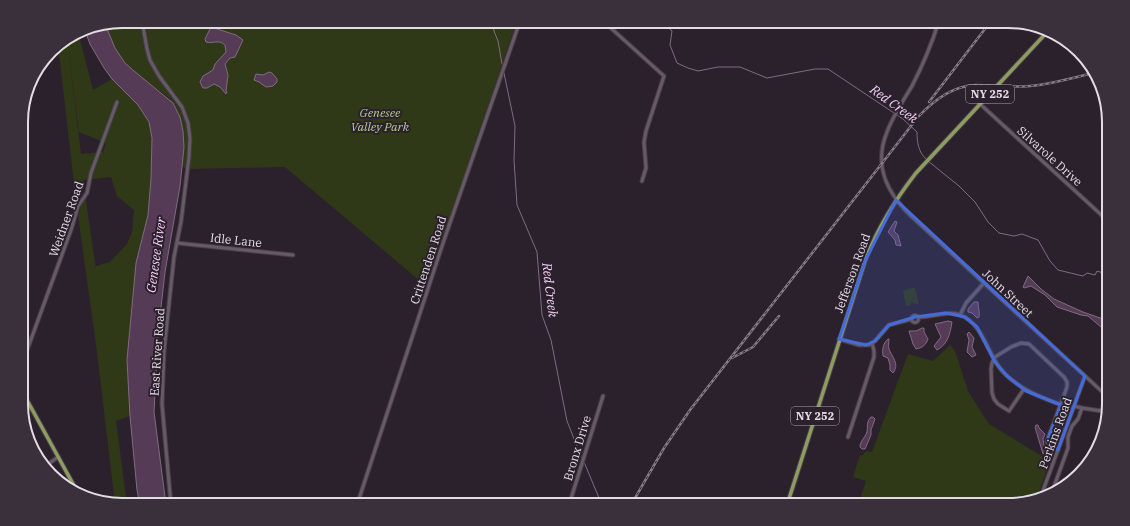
<svg xmlns="http://www.w3.org/2000/svg" width="1130" height="526" viewBox="0 0 1130 526" font-family="'IBM Plex Serif',serif">
	<style>
		.green { fill: #2f3918 }
		.water { fill: #563b57; stroke: #806b81 }
		.lines { fill: none; stroke-linecap: round; stroke-linejoin: round }
		.stream { stroke: #806b81; stroke-width: 1 }
		.minor-casing { stroke: #463d46; stroke-width: 5 }
		.major-casing { stroke: #463d46; stroke-width: 5.5 }
		.minor { stroke: #655a65; stroke-width: 3 }
		.major { stroke: #8d9c60; stroke-width: 3.5 }
		.rail-casing { stroke: #867d86; stroke-width: 2.5 }
		.rail { stroke: #2b212c; stroke-width: 1; stroke-dasharray: 3; stroke-linecap: butt }
		.marked { fill: #456ada; fill-opacity: 0.2; stroke: #456ada; stroke-width: 3; stroke-linejoin: round }
		.labels { text-anchor: middle; dominant-baseline: central; stroke-width: 4; stroke-linejoin: round; paint-order: stroke }
		.shield { fill: #2b212c; stroke: #aca4ac; stroke-width: 1 }
		.shield-label { font-size: 11px; font-weight: bold; fill: #e3dce3 }
		.park-label { font-size: 12px; font-style: italic; fill: #b7cd8d; stroke: #2b212c }
		.street-label { font-size: 12px; fill: #e3dce3; stroke: #2b212c }
		.water-label { font-size: 13px; font-style: italic; fill: #f8d0fa; stroke: #2b212c }
		.rim { fill: none; stroke: #e3dce3; stroke-width: 2 }
	</style>
	<rect width="100%" height="100%" fill="#2b212c"/>
	<g class="green">
		<path d="M122 21H517L426 286 285 167 188 169 182 167C184 146 185 122 174 104 168 95 156 89 148 83 126 67 113 50 105 24Z"/>
		<polygon points="84,28 80,39 93,90 112,79 138,105 149,123 152,138 151,179 148,215 136,263 127,360 130,416 116,421 127,505 115,504 97,352 78,215 85,194 96,269 96,266 110,262 127,244 132,232 134,210 117,196 111,177 83,180 76,201 58,44 67,39 81,154 103,152 106,143 79,132 67,39"/>
		<polygon points="911,288 915,288 919,304 916,304 912,302 909,306 906,306 903,291"/>
		<polygon points="950,345 955,351 968,391 989,424 1050,461 1037,497 1014,505 845,505 846,501 858,505 866,481 853,477 860,455 862,456 866,451 872,452 908,354 933,361"/>
	</g>
	<g class="water">
		<polygon points="105,24 115,48 125,63 134,71 173,103 180,117 183,131 184,147 180,186 165,272 158,334 154,412 166,505 140,505 137,490 130,416 127,360 136,263 148,215 151,179 152,138 149,122 138,105 112,79 104,68 90,44 84,28"/>
		<path d="M211 27 236 35 243 40 235 57 230 58 225 64 228 75 226 91 227 92 226 94 220 87 214 84 207 88H203L200 82 203 76 213 70 215 64 226 52 225 45C219 39 213 44 206 42L205 39Z"/>
		<polygon points="269,72 272,73 277,79 277,82 273,86 266,87 259,82 254,80 256,74 263,75"/>
		<polygon points="895,221 897,222 894,231 898,235 901,246 896,245 895,240 888,232"/>
		<polygon points="1028,276 1041,289 1054,299 1083,312 1103,319 1109,323 1109,327 1101,327 1088,316 1081,315 1057,307 1045,295 1031,286 1024,288 1023,287"/>
		<path d="M974 302H978C978 307 980 312 979 317L977 318 972 313 968 312V309Z"/>
		<path d="M948 321 952 322C950 334 948 344 937 350L934 346 941 337 935 324Z"/>
		<path d="M922 328H924V332L928 339C926 345 922 348 916 349L913 344 909 331H916Z"/>
		<polygon points="969,332 974,338 972,347 976,355 972,357 967,352 969,340 967,334"/>
		<path d="M888 339H889C889 342 888 346 889 349 892 357 900 364 893 373L890 370V365L888 358 883 356C882 350 883 343 888 339Z"/>
		<path d="M871 417H873L875 419 871 430V435L865 449H862L860 447C860 441 865 438 867 432 868 426 866 422 871 417Z"/>
		<polygon points="1036,425 1038,425 1039,428 1045,434 1043,439 1045,452 1043,454 1035,427"/>
	</g>
	<g class="lines">
		<g class="stream">
			<polyline points="492,21 494,31 498,41 502,64"/>
			<path d="M661 21 672 31 670 45 677 63 688 68 698 71 718 67H740L767 78 815 69H828L903 119 917 132C917 141 918 152 926 159"/>
			<polyline points="504,73 515,126 514,160 517,205 537,252 542,315 551,340 567,421 582,459"/>
			<polyline points="928,161 959,186 975,202 988,222 999,233 1014,236 1022,234 1038,240 1050,261 1058,270 1083,276 1087,273 1095,275 1097,271 1109,275"/>
			<polyline points="584,462 602,505"/>
		</g>
		<defs>
			<g id="minor">
				<polyline points="142,21 147,49 150,60 159,76 182,107 188,123 190,138 189,157 181,222 174,257 164,351 162,404 171,505"/>
				<polyline points="603,21 664,76 646,131 644,142 646,168 642,181"/>
				<path d="M939 21C932 43 923 65 912 86 903 101 893 116 887 132 873 166 887 193 911 216L1109 398"/>
				<polyline points="980,104 1108,221"/>
				<polyline points="177,243 293,255"/>
				<polyline points="960,315 966,303 984,283"/>
				<circle cx="915" cy="319" r="3.5"/>
				<path d="M918 317C933 318 946 310 960 315 984 324 987 355 1003 372 1022 392 1048 400 1073 409"/>
				<polyline points="839,339 859,345 869,345 875,341 889,325 912,319"/>
				<polyline points="22,364 71,230 78,206 87,193 91,173 117,102"/>
				<polyline points="1024,389 1009,411 998,404 994,399 992,393 991,369 992,363 995,357 1011,347 1021,343 1029,344 1064,377 1067,382 1067,387 1047,441 1049,446 1058,450"/>
				<polyline points="1074,406 1082,408 1108,412"/>
				<polyline points="848,437 874,357 874,351 872,343"/>
				<polyline points="44,467 58,457"/>
				<polyline points="1052,492 1068,448 1068,437 1072,426 1078,419 1082,408"/>
				<polyline points="1041,496 1085,376"/>
				<polyline points="357,505 443,243 520,21"/>
				<polyline points="569,505 603,396"/>
			</g>
			<g id="major">
				<polyline points="22,391 78,493"/>
				<path d="M787 505 865 261C877 229 895 200 916 173L1049 30"/>
			</g>
		</defs>
		<use href="#minor" class="minor-casing"/>
		<use href="#major" class="major-casing"/>
		<use href="#minor" class="minor"/>
		<use href="#major" class="major"/>
		<defs>
			<g id="rail">
				<polyline points="929,102 991,21"/>
				<polyline points="732,358 753,347 779,316"/>
				<path d="M631 505 664 448 690 410 918 117C933 101 953 86 975 85 994 85 1012 88 1030 86 1052 84 1073 78 1093 73"/>
			</g>
		</defs>
		<use href="#rail" class="rail-casing"/>
		<use href="#rail" class="rail"/>
	</g>
	<path class="marked" d="M896 200 1085 376 1058 450 1047 441 1061 405 1026 391 1007 376 995 362 977 327 965 317 946 313 915 317 889 325 875 341 866 345 839 339 865 261Z"/>
	<g class="labels">
		<g class="shield">
			<rect x="966" y="85" width="48" height="18" rx="3"/>
			<rect x="791" y="407" width="48" height="18" rx="3"/>
		</g>
		<g class="shield-label">
			<text x="990" y="94">NY 252</text>
			<text x="815" y="416">NY 252</text>
		</g>
		<g class="park-label">
			<text x="380" y="112">Genesee<tspan x="380" dy="14">Valley Park</tspan></text>
		</g>
		<g class="street-label">
			<text transform="translate(1050 156) rotate(42)">Silvarole Drive</text>
			<text transform="translate(66 219) rotate(-70)">Weidner Road</text>
			<text transform="translate(236 240) rotate(6)">Idle Lane</text>
			<text transform="translate(428 260) rotate(-72)">Crittenden Road</text>
			<text transform="translate(852 273) rotate(-70)">Jefferson Road</text>
			<text transform="translate(1008 293) rotate(43)">John Street</text>
			<text transform="translate(157 352) rotate(-86)">East River Road</text>
			<text transform="translate(1055 433) rotate(-70)">Perkins Road</text>
			<text transform="translate(577 448) rotate(-73)">Bronx Drive</text>
		</g>
		<g class="water-label">
			<text transform="translate(894 104) rotate(36)">Red Creek</text>
			<text transform="translate(156 255) rotate(-82)">Genesee River</text>
			<text transform="translate(550 290) rotate(83)">Red Creek</text>
		</g>
	</g>
	<path d="M0 0H1130V526H0ZM122 28H1008A94 94 0 0 1 1102 122V404A94 94 0 0 1 1008 498H122A94 94 0 0 1 28 404V122A94 94 0 0 1 122 28Z" fill="#3a303b" fill-rule="evenodd"/>
	<path class="rim" d="M122 28H1008A94 94 0 0 1 1102 122V404A94 94 0 0 1 1008 498H122A94 94 0 0 1 28 404V122A94 94 0 0 1 122 28Z"/>
</svg>
